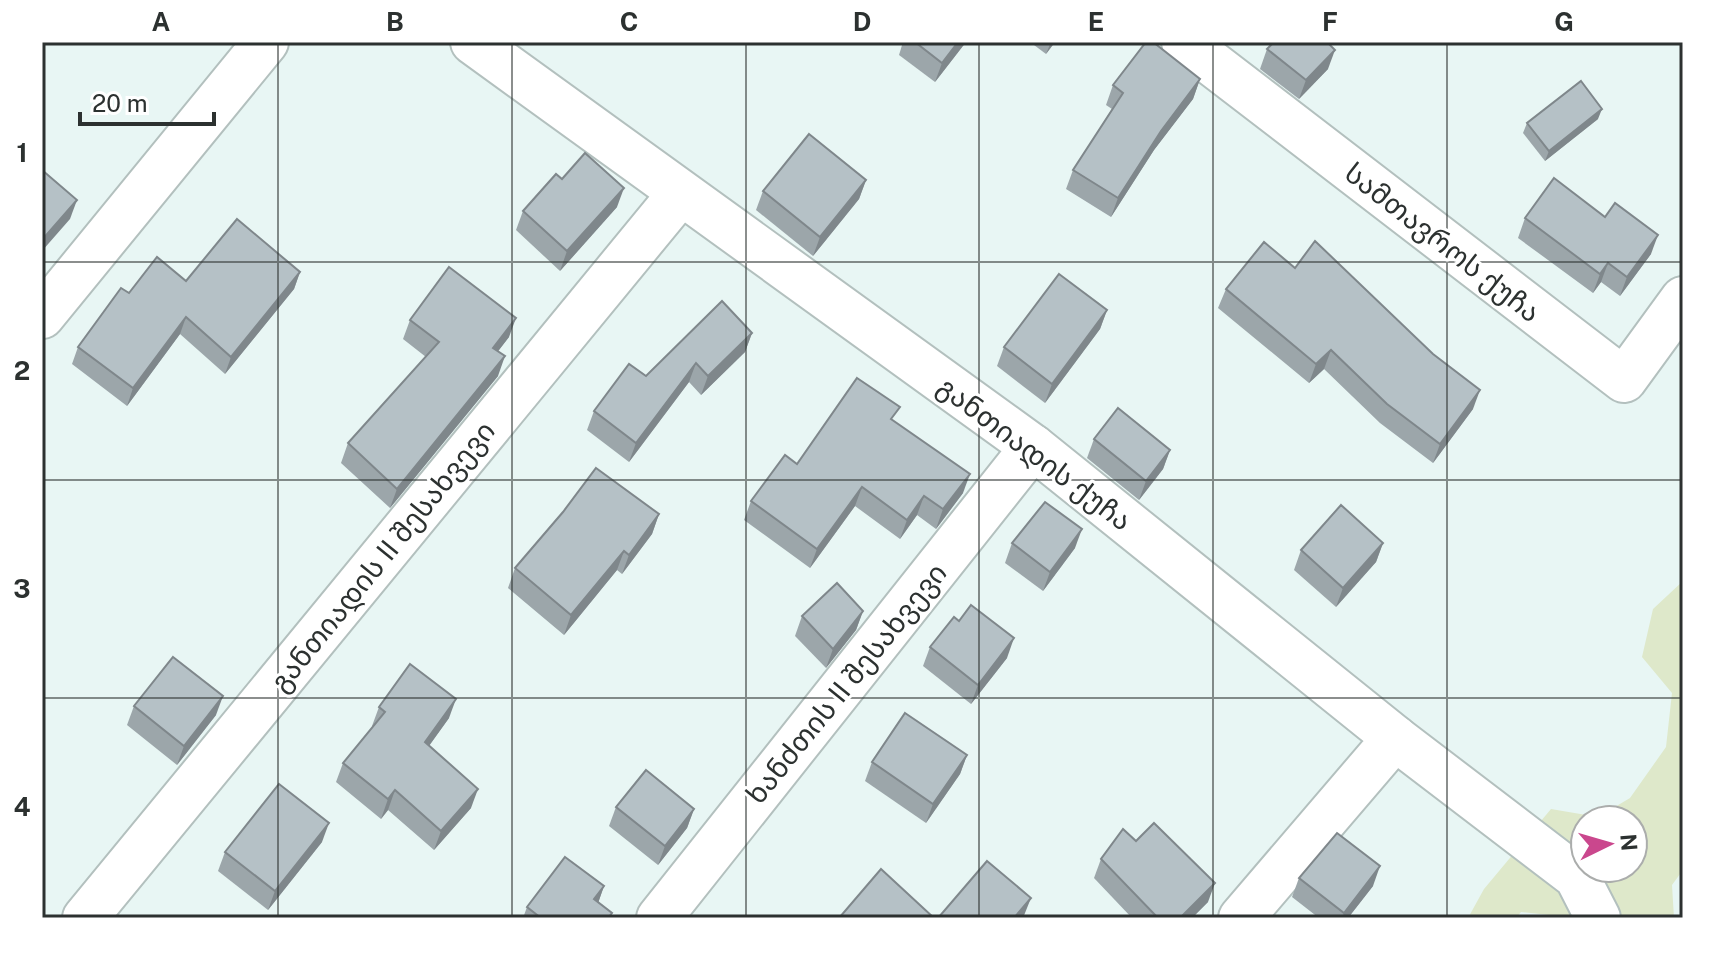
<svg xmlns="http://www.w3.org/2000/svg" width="1725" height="960" viewBox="0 0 1725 960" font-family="'Public Sans','Noto Sans Georgian',sans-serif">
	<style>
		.green { fill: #dee8ca; fill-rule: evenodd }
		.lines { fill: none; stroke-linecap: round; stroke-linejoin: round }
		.street-casing { stroke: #b3c0be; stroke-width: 48 }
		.street { stroke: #fff; stroke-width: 44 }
		.wall { fill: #9ca6aa }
		.shaded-wall { fill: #7f878b }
		.building { fill: #b5c1c6; stroke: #7f878b; stroke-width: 2 }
		.grid { fill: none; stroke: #2c3130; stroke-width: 2; stroke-opacity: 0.55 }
		.labels { text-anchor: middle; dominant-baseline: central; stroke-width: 6; stroke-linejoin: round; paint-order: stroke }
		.street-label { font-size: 28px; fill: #2c3130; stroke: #fff }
		.neatline { fill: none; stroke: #2c3130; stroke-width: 3 }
		.grid-label { font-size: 26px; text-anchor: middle; font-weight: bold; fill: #2c3130 }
	</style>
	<rect width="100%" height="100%" fill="#e8f6f4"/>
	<path class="green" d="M1683 581V870L1672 885 1674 918H1560L1558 916 1521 912 1516 918H1468L1484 889 1551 809 1598 817 1630 798 1666 747 1672 693 1642 657 1653 609ZM1585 820H1633V868H1585Z"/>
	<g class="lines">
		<defs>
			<g id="street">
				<polyline points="473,42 1033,447 1395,738 1241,918"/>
				<polyline points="1184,42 1624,380 1683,299"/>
				<polyline points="42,316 266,42"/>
				<polyline points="1395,738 1577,877 1598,918"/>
				<polyline points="85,918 680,194"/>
				<polyline points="659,918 1033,447"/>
			</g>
		</defs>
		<use href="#street" class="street-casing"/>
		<use href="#street" class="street"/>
	</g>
	<g class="wall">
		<polygon points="903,42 966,42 935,82 899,55"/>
		<polygon points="1030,42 1055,42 1046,54"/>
		<polygon points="1267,49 1328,69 1299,99 1260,69"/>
		<polygon points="1200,79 1193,99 1154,150 1111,217 1066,189 1073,170 1112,109 1106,105 1113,85"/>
		<polygon points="1598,119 1545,161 1523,133 1527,123"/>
		<polygon points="562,179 617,207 560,271 516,230 523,211"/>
		<polygon points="866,180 859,199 813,256 756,210 763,191"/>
		<polygon points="1525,218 1651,254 1620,296 1601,282 1593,293 1518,238"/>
		<polygon points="1295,268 1473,409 1433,463 1380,423 1324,369 1309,383 1218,308 1226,289"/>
		<polygon points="300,272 294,289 225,374 180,334 127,406 72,364 78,347 129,293 186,281"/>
		<polygon points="1107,310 1100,329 1045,403 997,366 1004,347"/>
		<polygon points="410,320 509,337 498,351 498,376 390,508 341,463 348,443 426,357 403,339"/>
		<polygon points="752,333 745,352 701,395 689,382 629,462 587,430 594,411 646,376"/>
		<polygon points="894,422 963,493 936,529 917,515 900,539 855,506 810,568 744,520 751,501 797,464"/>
		<polygon points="1094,439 1170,450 1163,469 1139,500 1087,458"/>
		<polygon points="659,514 652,534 622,574 617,570 564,635 508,588 515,568"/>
		<polygon points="1012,543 1075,548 1043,591 1005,563"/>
		<polygon points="1383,543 1376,562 1336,607 1294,570 1301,550"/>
		<polygon points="863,611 856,630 826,668 795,636 802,616"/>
		<polygon points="930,647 1007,658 971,704 923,666"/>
		<polygon points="134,706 216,715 177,765 127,725"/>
		<polygon points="379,707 449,718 429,746 471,808 434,850 388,810 381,819 336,782 343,763 373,727 372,726"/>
		<polygon points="967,755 960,774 926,823 865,781 872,762"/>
		<polygon points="616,807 694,809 687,828 658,865 609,826"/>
		<polygon points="322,842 268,910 218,871 225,852"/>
		<polygon points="1101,859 1208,902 1192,918 1132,918 1094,878"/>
		<polygon points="1299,878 1373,886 1348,918 1319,918 1292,897"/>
		<polygon points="604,886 598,903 612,913 610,918 523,918 527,907"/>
	</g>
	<g class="shaded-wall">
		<polygon points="958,42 966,42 935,82 942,63"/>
		<polygon points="1051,42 1055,42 1046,54"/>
		<polygon points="1335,50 1328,69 1299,99 1306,80"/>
		<polygon points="1200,79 1193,99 1154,150 1111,217 1118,198 1161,131"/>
		<polygon points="1602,109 1598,119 1545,161 1549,151"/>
		<polygon points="866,180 859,199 813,256 820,237"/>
		<polygon points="624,188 617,207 560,271 567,251"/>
		<polygon points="77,200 70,219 42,251 42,240"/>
		<polygon points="1658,235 1651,254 1620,296 1627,277"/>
		<polygon points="1608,263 1601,282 1593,293 1600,274"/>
		<polygon points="300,272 294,289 225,374 231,357"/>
		<polygon points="1107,310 1100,329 1045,403 1052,384"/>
		<polygon points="186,317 180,334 127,406 133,388"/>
		<polygon points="516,318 509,337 486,367 493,348"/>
		<polygon points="752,333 745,352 701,395 708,376"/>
		<polygon points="1331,350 1324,369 1309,383 1316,364"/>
		<polygon points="505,356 498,376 390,508 397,489"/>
		<polygon points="696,363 689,382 629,462 636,443"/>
		<polygon points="1480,390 1473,409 1433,463 1440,444"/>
		<polygon points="1170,450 1163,469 1139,500 1146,481"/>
		<polygon points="970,474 963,493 936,529 943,509"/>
		<polygon points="862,487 855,506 810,568 817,549"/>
		<polygon points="924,496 917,515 900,539 907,520"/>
		<polygon points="659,514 652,534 622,574 629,555"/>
		<polygon points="1082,529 1075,548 1043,591 1050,572"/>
		<polygon points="1383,543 1376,562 1336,607 1343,588"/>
		<polygon points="624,551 617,570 564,635 571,615"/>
		<polygon points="863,611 856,630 826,668 833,649"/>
		<polygon points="1014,638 1007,658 971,704 978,685"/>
		<polygon points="223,696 216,715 177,765 184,746"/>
		<polygon points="456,699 449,718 418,761 425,742"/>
		<polygon points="967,755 960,774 926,823 933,804"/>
		<polygon points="478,789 471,808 434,850 441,831"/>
		<polygon points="395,790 388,810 381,819 388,799"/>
		<polygon points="694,809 687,828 658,865 665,846"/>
		<polygon points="329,823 322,842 268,910 275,891"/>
		<polygon points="1380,866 1373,886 1348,918 1342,918 1344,913"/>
		<polygon points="1215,883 1208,902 1192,918 1180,918"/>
		<polygon points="604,886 597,906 594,899"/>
		<polygon points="1031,898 1023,918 1014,918"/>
	</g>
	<g class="building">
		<polygon points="915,42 958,42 942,63"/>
		<polygon points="1146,42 1153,42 1200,79 1161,131 1118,198 1073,170 1123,93 1113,85"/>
		<polygon points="1274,42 1327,42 1335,50 1306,80 1267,49"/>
		<polygon points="1581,81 1602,109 1549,151 1527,123"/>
		<polygon points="809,134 866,180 820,237 763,191"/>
		<polygon points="585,153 624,188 567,251 523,211 556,174 562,179"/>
		<polygon points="42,170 77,200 42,240"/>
		<polygon points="1554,178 1605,217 1615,203 1658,235 1627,277 1608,263 1600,274 1525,218"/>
		<polygon points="237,219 300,272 231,357 186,317 133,388 78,347 121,288 129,293 157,257 186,281"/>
		<polygon points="1315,241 1433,354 1480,390 1440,444 1387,404 1331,350 1316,364 1226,289 1264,242 1295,268"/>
		<polygon points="449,267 516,318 493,348 505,356 397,489 348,443 439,342 410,320"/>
		<polygon points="1059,274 1107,310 1052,384 1004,347"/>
		<polygon points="722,301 752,333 708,376 696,363 636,443 594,411 629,364 646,376"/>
		<polygon points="857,378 900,407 891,419 970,474 943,509 924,496 907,520 862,487 817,549 751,501 785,455 797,464"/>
		<polygon points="1118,408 1170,450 1146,481 1094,439"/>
		<polygon points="596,468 659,514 629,555 624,551 571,615 515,568 563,512"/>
		<polygon points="1045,502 1082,529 1050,572 1012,543"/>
		<polygon points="1341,505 1383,543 1343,588 1301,550"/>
		<polygon points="837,583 863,611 833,649 802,616"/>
		<polygon points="971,605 1014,638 978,685 930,647 954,617 959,621"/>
		<polygon points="173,657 223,696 184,746 134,706"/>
		<polygon points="410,664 456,699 425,742 478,789 441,831 395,790 388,799 343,763 385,712 379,707"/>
		<polygon points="905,713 967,755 933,804 872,762"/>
		<polygon points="646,770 694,809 665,846 616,807"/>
		<polygon points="279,784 329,823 275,891 225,852"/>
		<polygon points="1154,823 1215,883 1180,918 1158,918 1101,859 1123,829 1136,841"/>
		<polygon points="1337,833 1380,866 1344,913 1299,878"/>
		<polygon points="565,857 604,886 594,899 612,913 608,918 541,918 527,907"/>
		<polygon points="987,861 1031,898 1014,918 938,918"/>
		<polygon points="881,869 934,918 839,918"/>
	</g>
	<path class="grid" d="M278 42V918M512 42V918M746 42V918M979 42V918M1213 42V918M1447 42V918M42 262H1683M42 480H1683M42 698H1683"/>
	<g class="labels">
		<g class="street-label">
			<text transform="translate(1443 242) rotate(38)">სამთავროს ქუჩა</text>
			<text transform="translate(1035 453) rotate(37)">განთიადის ქუჩა</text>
			<text transform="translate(382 556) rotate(-51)">განთიადის II შესახვევი</text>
			<text transform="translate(846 683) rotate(-51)">ხანძთის II შესახვევი</text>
		</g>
	</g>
	<rect width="1725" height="960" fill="none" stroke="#ffffff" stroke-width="88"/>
	<g transform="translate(1609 844) rotate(85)"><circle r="38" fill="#ffffff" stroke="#abadac" stroke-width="2"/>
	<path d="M0-6L14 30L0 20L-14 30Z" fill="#ca478d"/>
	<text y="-12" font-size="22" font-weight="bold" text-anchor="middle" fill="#2c3130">N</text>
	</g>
	<path d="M80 112v12h134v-12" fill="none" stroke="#2c3130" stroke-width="4"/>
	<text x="92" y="112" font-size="24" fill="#2c3130" stroke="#ffffff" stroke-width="6" paint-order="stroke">20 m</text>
	<rect x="44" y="44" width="1637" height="872" class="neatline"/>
	<g class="grid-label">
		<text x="161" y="31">A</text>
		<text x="395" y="31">B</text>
		<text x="629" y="31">C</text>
		<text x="862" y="31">D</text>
		<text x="1096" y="31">E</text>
		<text x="1330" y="31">F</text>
		<text x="1564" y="31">G</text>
		<text x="22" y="162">1</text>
		<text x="22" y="380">2</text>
		<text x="22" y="598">3</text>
		<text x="22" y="816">4</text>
	</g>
</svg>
